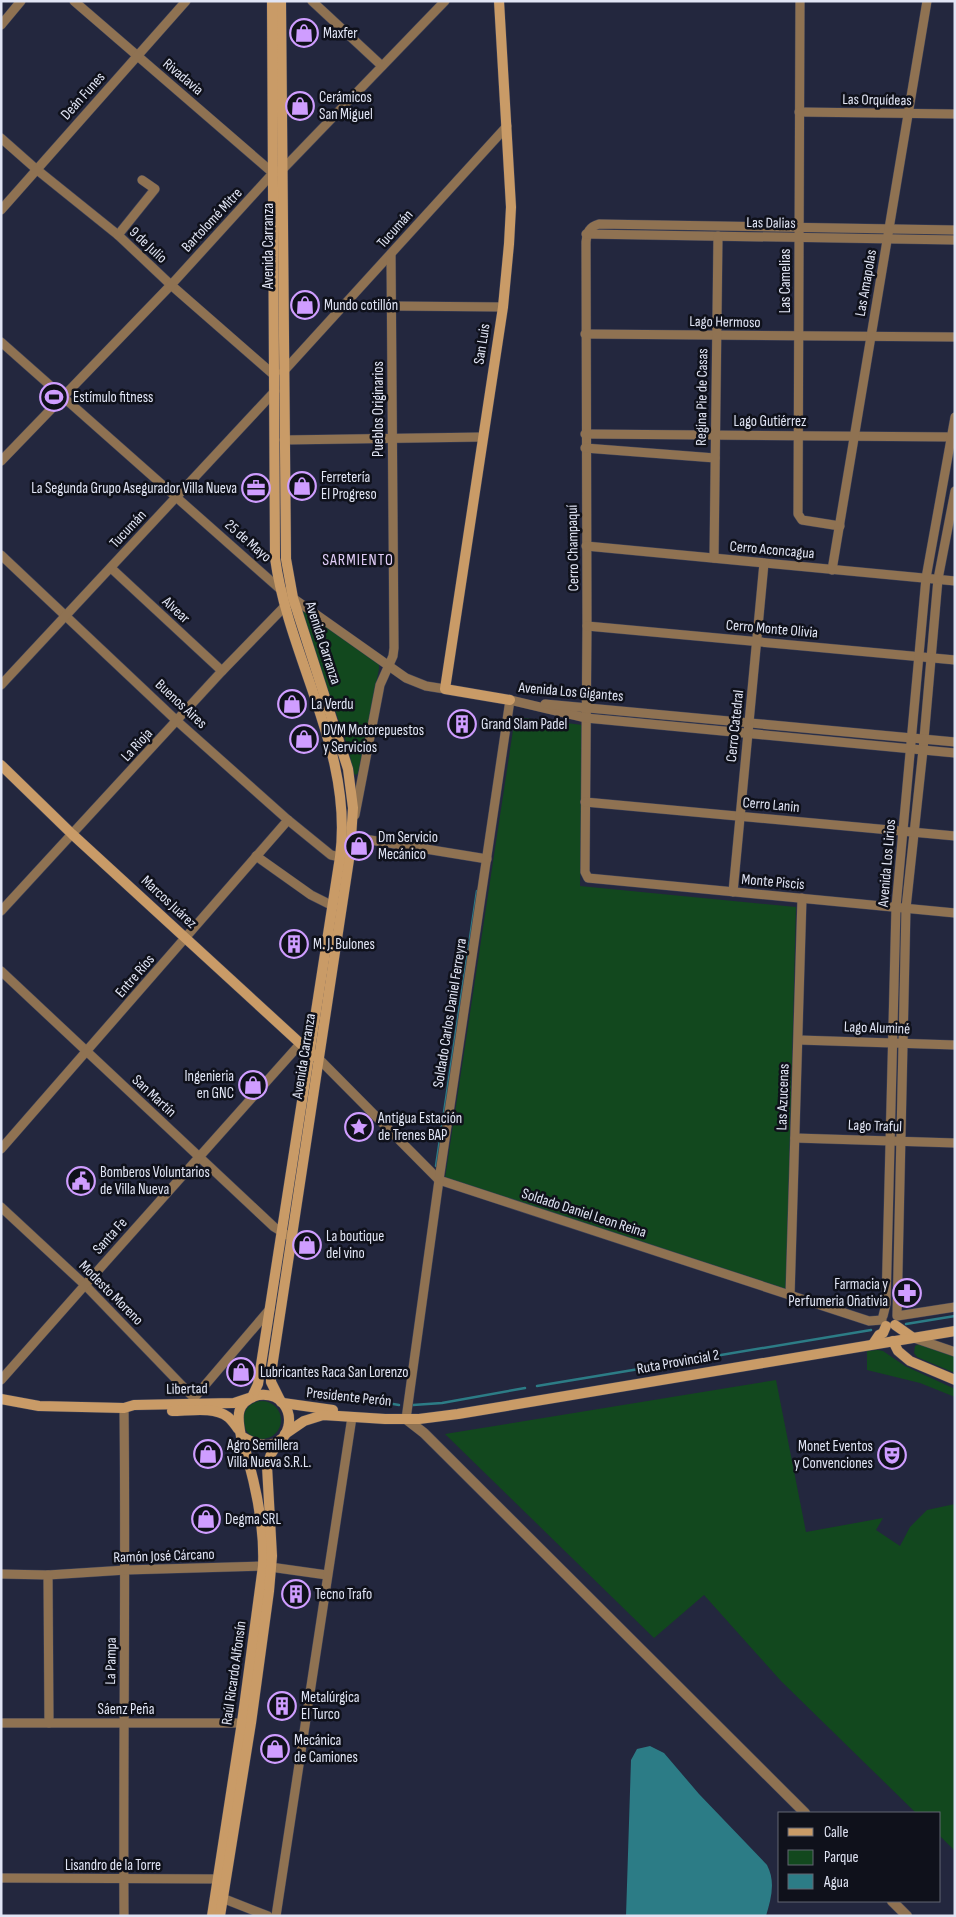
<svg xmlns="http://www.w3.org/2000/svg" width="956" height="1917" viewBox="0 0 956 1917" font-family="'Sofia Sans Condensed',sans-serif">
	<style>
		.green { fill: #12481e }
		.water { fill: #2c7c86 }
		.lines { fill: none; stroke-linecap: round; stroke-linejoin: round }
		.stream { stroke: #2c7c86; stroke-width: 2.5 }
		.minor-casing { stroke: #3e4258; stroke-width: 10 }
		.tertiary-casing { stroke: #3e4258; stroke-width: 11 }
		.secondary-casing { stroke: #3e4258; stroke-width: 11 }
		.minor { stroke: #8f7252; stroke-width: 9 }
		.tertiary { stroke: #8f7252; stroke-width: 10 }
		.secondary { stroke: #c99b67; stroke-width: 10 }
		.labels { text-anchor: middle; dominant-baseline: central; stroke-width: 5; stroke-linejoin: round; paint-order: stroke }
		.poi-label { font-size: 15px; fill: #e1e5f5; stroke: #0f111b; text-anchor: start }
		.street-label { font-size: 15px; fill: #e1e5f5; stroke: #0f111b }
		.neighbourhood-label { font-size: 16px; letter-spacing: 1px; fill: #e1cdf7; stroke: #0f111b }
	</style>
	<rect width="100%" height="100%" fill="#23273e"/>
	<g class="green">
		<polygon points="302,610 379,663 379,669 358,773 356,775 353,773 349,750 301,612"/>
		<polygon points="515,717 583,725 580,886 796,907 786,1289 445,1178"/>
		<polygon points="919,1344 955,1356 955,1373 917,1357 914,1353 915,1346"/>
		<polygon points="878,1350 883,1351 905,1366 955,1389 955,1397 920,1383 867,1370 867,1351"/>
		<polygon points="776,1380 806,1532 883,1518 876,1530 900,1546 910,1527 927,1510 955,1504 955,1851 940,1836 940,1813 916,1813 781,1681 704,1595 654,1638 445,1434"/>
		<circle cx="262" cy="1420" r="19"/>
	</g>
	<path class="water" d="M650 1746 664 1753 699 1794 767 1865C776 1882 771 1899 766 1916H626L631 1760 637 1749Z"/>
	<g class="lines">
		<g class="stream">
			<polyline points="436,1166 477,891"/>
			<polyline points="906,1324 955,1316"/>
			<polyline points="715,1356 871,1330"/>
			<polyline points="537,1386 705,1358"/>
			<polyline points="320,1393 355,1398"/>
			<polyline points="369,1400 399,1405"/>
			<polyline points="413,1405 442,1403 525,1388"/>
		</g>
		<defs>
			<g id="minor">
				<polyline points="74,1 273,173"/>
				<polyline points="312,1 382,66"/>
				<polyline points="800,1 798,514 802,520 840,526"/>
				<polyline points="1,25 21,1"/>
				<polyline points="799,112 955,114"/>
				<polyline points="1,138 36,169 118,235 171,285 274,375"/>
				<polyline points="1,210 186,1"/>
				<path d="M955 230 599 224C589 227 587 232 586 242L587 626 585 872 588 878 955 913"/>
				<polyline points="586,234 955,240"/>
				<polyline points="118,235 155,189 142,180"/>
				<polyline points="392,306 503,307"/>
				<polyline points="585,334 955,337"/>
				<polyline points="1,342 280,589 406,678 426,686 445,689"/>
				<polyline points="283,372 507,126"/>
				<polyline points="585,434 955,437"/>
				<polyline points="284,440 483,437"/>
				<polyline points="585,448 715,458"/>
				<polyline points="1,461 171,285 273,173 282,170 445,1"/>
				<polyline points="955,491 938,579 923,750 906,908 897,1316 955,1307"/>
				<polyline points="586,546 955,581"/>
				<polyline points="1,555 177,721 288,820 331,855 340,857 346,855"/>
				<polyline points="714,558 718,236"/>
				<polyline points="111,568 222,671"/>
				<polyline points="832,570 927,1"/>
				<polyline points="587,626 955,660"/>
				<polyline points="1,685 275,391"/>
				<polyline points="510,700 586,718 955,753"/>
				<polyline points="545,704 955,742"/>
				<polyline points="585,802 955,836"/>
				<polyline points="355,815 380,685 393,656 394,648 391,254"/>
				<polyline points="352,837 487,859"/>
				<polyline points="256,856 311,895 333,906"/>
				<polyline points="733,892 764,563"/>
				<polyline points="1,911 222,671 289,602"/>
				<polyline points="1,971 274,1227 287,1235"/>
				<polyline points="799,1040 955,1045"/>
				<polyline points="319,1059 439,1180 869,1321 882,1320"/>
				<polyline points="795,1138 955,1143"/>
				<polyline points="1,1149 288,820"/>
				<polyline points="1,1207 85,1285 194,1398 193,1404"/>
				<polyline points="790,1296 802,898"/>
				<polyline points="883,1316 886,1304 896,907 926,578 955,417"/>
				<polyline points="914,1338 955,1352"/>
				<polyline points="1,1380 85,1285 300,1044"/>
				<polyline points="194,1398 270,1309"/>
				<path d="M124 1408C126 1577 123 1746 124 1916"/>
				<polyline points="406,1419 439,1180 510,700"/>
				<polyline points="1,1574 48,1575 126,1570 263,1566 327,1575"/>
				<polyline points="48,1575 49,1723"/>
				<polyline points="1,1723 248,1723"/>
				<polyline points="1,1878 223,1879"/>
				<polyline points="217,1896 268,1916"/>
				<polyline points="276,1916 352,1417"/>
			</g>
			<g id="tertiary">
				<polyline points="406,1419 424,1433 805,1813"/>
				<polyline points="892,1901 907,1916"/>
			</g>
			<g id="secondary">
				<polyline points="281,1 286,559 293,598 348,769 353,808 350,853 271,1374 271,1382 281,1402"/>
				<polyline points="499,1 511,207 509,244 503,307 445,689 510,700"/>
				<polyline points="1,765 72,834 314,1056"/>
				<polyline points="895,1325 912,1337"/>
				<polyline points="893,1341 898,1351 910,1361 955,1380"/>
				<polyline points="873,1344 879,1335 883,1333 886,1326"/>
				<path d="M259 1395C306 1390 296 1471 241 1436 237 1417 235 1401 259 1395Z"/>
				<path d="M252 1397 258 1384 340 857C354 752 289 660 275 558L272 1"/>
				<polyline points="1,1399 39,1406 124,1408 134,1405 234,1403 249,1398"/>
				<polyline points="283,1403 333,1410"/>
				<path d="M172 1411C189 1411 214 1406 228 1417 232 1420 235 1425 238 1429"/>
				<polyline points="285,1434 304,1421 323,1415 385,1419 419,1419 458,1414 955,1331"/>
				<path d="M212 1916 242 1722 263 1566C265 1523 254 1477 241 1436"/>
				<polyline points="220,1916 251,1723 269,1591 272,1556 267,1466 271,1454 280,1440"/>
			</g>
		</defs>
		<use href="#minor" class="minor-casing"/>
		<use href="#tertiary" class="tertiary-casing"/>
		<use href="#secondary" class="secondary-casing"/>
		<use href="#minor" class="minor"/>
		<use href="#tertiary" class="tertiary"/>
		<use href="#secondary" class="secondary"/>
	</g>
	<defs>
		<symbol id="shop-ring" viewBox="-11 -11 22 22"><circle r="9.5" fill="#0f111b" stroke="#cf9dff" stroke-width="1.5"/><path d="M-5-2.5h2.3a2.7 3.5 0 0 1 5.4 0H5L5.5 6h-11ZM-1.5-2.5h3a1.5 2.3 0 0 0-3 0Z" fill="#cf9dff"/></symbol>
		<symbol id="stadium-ring" viewBox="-11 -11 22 22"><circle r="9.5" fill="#0f111b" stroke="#cf9dff" stroke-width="1.5"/><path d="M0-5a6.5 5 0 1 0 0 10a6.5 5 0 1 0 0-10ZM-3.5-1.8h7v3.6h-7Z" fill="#cf9dff"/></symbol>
		<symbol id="office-ring" viewBox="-11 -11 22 22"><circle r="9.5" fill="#0f111b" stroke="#cf9dff" stroke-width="1.5"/><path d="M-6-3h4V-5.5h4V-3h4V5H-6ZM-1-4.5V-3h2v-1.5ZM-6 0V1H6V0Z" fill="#cf9dff"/></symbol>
		<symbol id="building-ring" viewBox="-11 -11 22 22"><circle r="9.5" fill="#0f111b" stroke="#cf9dff" stroke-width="1.5"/><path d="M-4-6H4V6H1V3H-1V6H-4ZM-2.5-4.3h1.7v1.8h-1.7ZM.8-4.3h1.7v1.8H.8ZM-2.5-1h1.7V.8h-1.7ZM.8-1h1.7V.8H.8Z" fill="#cf9dff"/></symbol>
		<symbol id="sight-ring" viewBox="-11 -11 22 22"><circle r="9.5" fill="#0f111b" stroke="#cf9dff" stroke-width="1.5"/><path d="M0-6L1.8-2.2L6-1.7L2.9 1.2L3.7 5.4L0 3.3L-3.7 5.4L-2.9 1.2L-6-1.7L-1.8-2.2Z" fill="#cf9dff"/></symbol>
		<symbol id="civic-ring" viewBox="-11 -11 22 22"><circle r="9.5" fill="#0f111b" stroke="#cf9dff" stroke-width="1.5"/><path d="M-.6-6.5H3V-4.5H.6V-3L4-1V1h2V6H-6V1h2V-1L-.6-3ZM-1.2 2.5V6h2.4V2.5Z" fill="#cf9dff"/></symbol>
		<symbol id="pharmacy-ring" viewBox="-11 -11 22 22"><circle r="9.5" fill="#0f111b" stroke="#cf9dff" stroke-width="1.5"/><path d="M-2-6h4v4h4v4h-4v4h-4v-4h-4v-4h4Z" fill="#cf9dff"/></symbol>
		<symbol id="theatre-ring" viewBox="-11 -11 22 22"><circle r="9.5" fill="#0f111b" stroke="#cf9dff" stroke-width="1.5"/><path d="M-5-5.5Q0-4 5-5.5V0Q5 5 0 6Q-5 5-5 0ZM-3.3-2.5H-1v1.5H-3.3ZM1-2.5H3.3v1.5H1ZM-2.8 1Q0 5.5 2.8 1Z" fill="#cf9dff"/></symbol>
	</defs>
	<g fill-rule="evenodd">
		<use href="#shop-ring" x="288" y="17" width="32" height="32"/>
		<use href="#shop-ring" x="284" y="90" width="32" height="32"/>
		<use href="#shop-ring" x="289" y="289" width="32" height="32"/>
		<use href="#stadium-ring" x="38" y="381" width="32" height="32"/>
		<use href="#shop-ring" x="286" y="470" width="32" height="32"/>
		<use href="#office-ring" x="240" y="472" width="32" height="32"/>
		<use href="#shop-ring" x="276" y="688" width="32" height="32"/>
		<use href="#building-ring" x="446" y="708" width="32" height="32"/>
		<use href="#shop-ring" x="288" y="723" width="32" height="32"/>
		<use href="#shop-ring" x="343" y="830" width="32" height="32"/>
		<use href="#building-ring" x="278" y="928" width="32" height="32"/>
		<use href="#shop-ring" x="237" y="1069" width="32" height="32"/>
		<use href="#sight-ring" x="343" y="1111" width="32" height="32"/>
		<use href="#civic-ring" x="65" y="1165" width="32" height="32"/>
		<use href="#shop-ring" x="291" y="1229" width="32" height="32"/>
		<use href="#pharmacy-ring" x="891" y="1277" width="32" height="32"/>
		<use href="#shop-ring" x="225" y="1356" width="32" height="32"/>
		<use href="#shop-ring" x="192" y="1438" width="32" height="32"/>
		<use href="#theatre-ring" x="876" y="1439" width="32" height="32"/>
		<use href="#shop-ring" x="190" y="1503" width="32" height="32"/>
		<use href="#building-ring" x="280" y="1578" width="32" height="32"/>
		<use href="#building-ring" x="266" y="1690" width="32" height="32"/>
		<use href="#shop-ring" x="259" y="1733" width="32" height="32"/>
	</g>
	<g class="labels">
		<g class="poi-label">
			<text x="323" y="33">Maxfer</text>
			<text x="319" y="97">Cerámicos<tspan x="319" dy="17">San Miguel</tspan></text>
			<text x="324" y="305">Mundo cotillón</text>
			<text x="73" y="397">Estímulo fitness</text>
			<text x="321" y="477">Ferretería<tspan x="321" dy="17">El Progreso</tspan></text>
			<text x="237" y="488" text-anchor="end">La Segunda Grupo Asegurador Villa Nueva</text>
			<text x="311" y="704">La Verdu</text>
			<text x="481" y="724">Grand Slam Padel</text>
			<text x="323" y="730">DVM Motorepuestos<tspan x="323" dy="17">y Servicios</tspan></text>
			<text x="378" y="837">Dm Servicio<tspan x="378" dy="17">Mecánico</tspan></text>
			<text x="313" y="944">M. J. Bulones</text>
			<text x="234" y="1076" text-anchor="end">Ingenieria<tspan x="234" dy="17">en GNC</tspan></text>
			<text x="378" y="1118">Antigua Estación<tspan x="378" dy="17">de Trenes BAP</tspan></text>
			<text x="100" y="1172">Bomberos Voluntarios<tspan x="100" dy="17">de Villa Nueva</tspan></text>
			<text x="326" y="1236">La boutique<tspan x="326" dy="17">del vino</tspan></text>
			<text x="888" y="1284" text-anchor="end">Farmacia y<tspan x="888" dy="17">Perfumeria Oñativia</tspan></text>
			<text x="260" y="1372">Lubricantes Raca San Lorenzo</text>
			<text x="227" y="1445">Agro Semillera<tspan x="227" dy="17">Villa Nueva S.R.L.</tspan></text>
			<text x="873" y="1446" text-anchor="end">Monet Eventos<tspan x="873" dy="17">y Convenciones</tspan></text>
			<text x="225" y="1519">Degma SRL</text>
			<text x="315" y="1594">Tecno Trafo</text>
			<text x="301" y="1697">Metalúrgica<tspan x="301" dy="17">El Turco</tspan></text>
			<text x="294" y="1740">Mecánica<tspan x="294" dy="17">de Camiones</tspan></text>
		</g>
		<g class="street-label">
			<text transform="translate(183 77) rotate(40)">Rivadavia</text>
			<text transform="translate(83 96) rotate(-48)">Deán Funes</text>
			<text transform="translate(877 100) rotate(1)">Las Orquídeas</text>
			<text transform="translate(212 220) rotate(-47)">Bartolomé Mitre</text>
			<text transform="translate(771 223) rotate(1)">Las Dalias</text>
			<text transform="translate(395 229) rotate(-48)">Tucumán</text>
			<text transform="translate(148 245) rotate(43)">9 de Julio</text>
			<text transform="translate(268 246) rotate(-90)">Avenida Carranza</text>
			<text transform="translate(785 281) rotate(-90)">Las Camelias</text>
			<text transform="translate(866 283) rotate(-80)">Las Amapolas</text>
			<text transform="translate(725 322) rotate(1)">Lago Hermoso</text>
			<text transform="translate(482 344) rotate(-81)">San Luis</text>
			<text transform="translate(702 397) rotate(-89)">Regina Pie de Casas</text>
			<text transform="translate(378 409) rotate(-90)">Pueblos Originarios</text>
			<text x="770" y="421">Lago Gutiérrez</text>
			<text transform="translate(128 529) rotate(-47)">Tucumán</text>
			<text transform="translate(248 541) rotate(41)">25 de Mayo</text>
			<text transform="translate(573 548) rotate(-91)">Cerro Champaquí</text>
			<text transform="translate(772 550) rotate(5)">Cerro Aconcagua</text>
			<text transform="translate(176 610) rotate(43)">Alvear</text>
			<text transform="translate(772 629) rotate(5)">Cerro Monte Olivia</text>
			<text transform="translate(323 643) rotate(72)">Avenida Carranza</text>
			<text transform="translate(571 692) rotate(5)">Avenida Los Gigantes</text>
			<text transform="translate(181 704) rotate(43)">Buenos Aires</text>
			<text transform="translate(735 726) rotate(-84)">Cerro Catedral</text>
			<text transform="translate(137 745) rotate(-47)">La Rioja</text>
			<text transform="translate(771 805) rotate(5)">Cerro Lanin</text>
			<text transform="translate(887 863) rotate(-85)">Avenida Los Lirios</text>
			<text transform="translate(773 882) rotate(5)">Monte Piscis</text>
			<text transform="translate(169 902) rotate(43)">Marcos Juárez</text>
			<text transform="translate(135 976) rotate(-49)">Entre Ríos</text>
			<text transform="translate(450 1013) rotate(-81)">Soldado Carlos Daniel Ferreyra</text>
			<text transform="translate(877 1028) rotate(2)">Lago Aluminé</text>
			<text transform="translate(304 1056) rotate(-81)">Avenida Carranza</text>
			<text transform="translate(154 1096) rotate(43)">San Martín</text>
			<text transform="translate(783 1097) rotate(-88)">Las Azucenas</text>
			<text transform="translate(875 1126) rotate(2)">Lago Traful</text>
			<text transform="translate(584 1213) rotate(18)">Soldado Daniel Leon Reina</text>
			<text transform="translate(110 1236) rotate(-48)">Santa Fe</text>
			<text transform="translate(111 1293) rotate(45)">Modesto Moreno</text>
			<text transform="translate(678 1362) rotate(-10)">Ruta Provincial 2</text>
			<text transform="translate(187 1389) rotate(-1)">Libertad</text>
			<text transform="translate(349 1397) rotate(6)">Presidente Perón</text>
			<text transform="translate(164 1556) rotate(-2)">Ramón José Cárcano</text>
			<text transform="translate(111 1661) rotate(-89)">La Pampa</text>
			<text transform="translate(234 1673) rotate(-82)">Raúl Ricardo Alfonsín</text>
			<text x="126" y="1709">Sáenz Peña</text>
			<text x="113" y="1865">Lisandro de la Torre</text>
		</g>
		<g class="neighbourhood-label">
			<text x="358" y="560">SARMIENTO</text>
		</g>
	</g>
	<rect width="956" height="1917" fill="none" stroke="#e1e5f5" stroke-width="5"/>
	<rect x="778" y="1812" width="162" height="90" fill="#0f111b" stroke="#636672"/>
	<rect x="788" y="1828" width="25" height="8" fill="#c99b67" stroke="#636672"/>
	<text x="824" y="1837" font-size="15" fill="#e1e5f5">Calle</text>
	<rect x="788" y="1850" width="25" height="15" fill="#12481e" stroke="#636672"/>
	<text x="824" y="1862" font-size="15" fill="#e1e5f5">Parque</text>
	<rect x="788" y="1874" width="25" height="15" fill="#2c7c86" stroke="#636672"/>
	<text x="824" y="1887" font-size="15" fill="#e1e5f5">Agua</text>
</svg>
